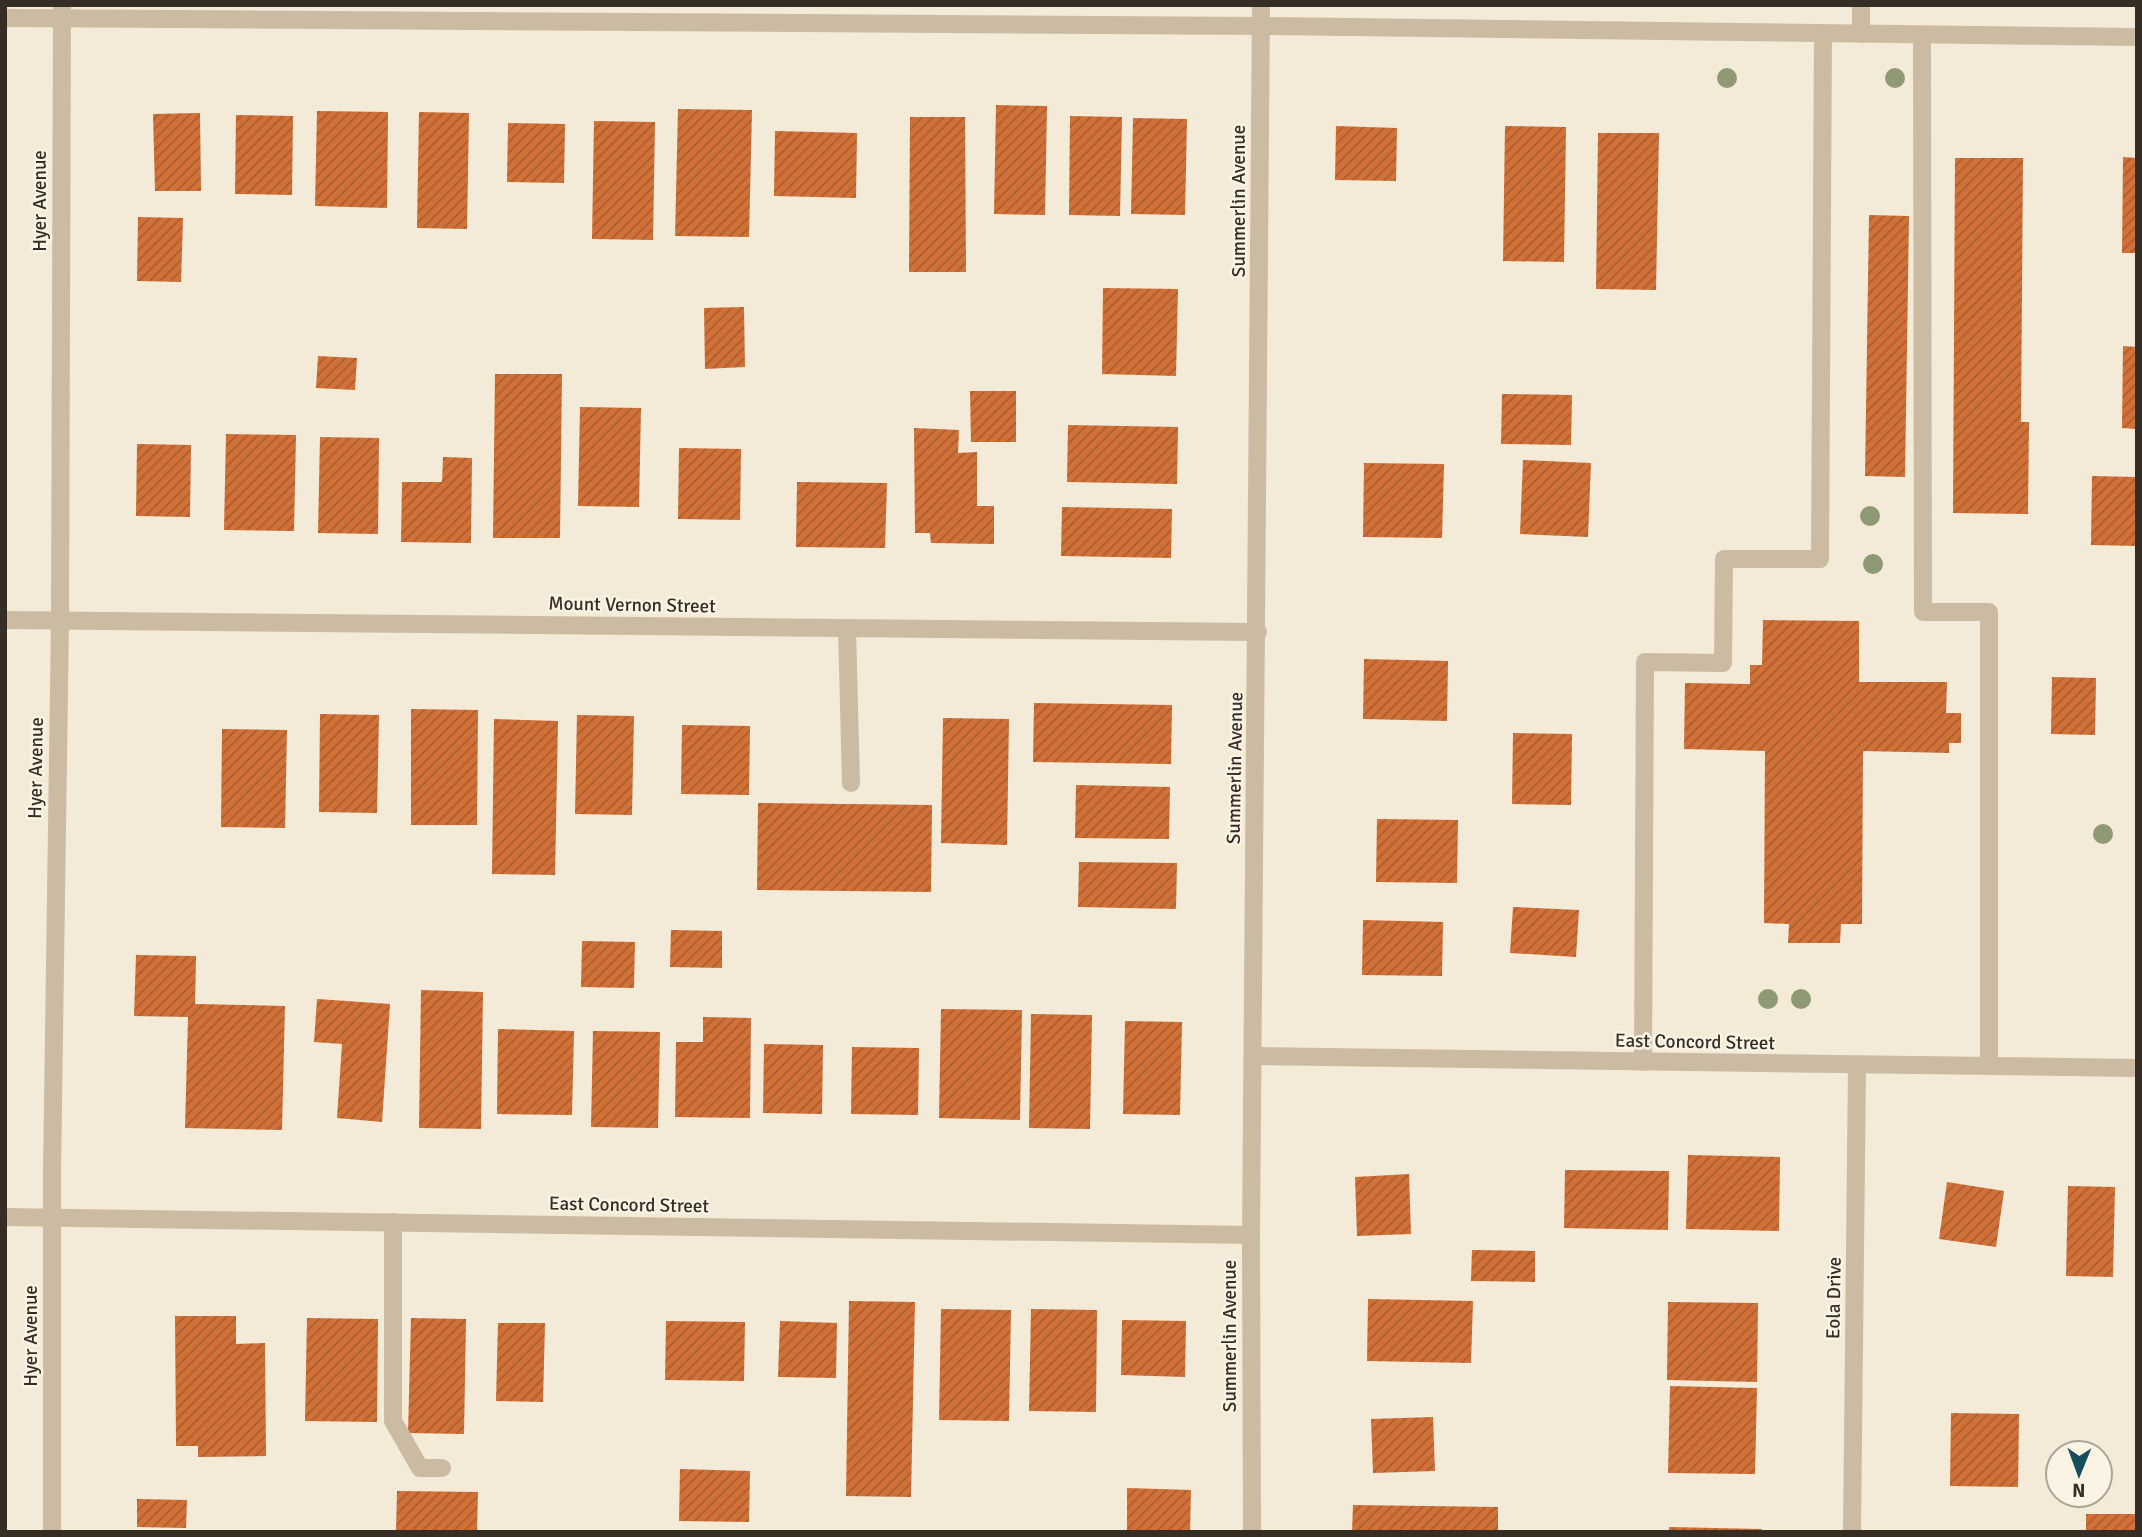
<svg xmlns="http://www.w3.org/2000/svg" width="2142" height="1537" viewBox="0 0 2142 1537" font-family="Signika,sans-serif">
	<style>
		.building { fill: url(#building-hatch) }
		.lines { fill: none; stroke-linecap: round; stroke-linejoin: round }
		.service { stroke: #ccbba3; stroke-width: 18 }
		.minor { stroke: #ccbba3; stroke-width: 18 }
		.tertiary { stroke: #ccbba3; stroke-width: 18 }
		.tree { fill: #909976 }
		.labels { text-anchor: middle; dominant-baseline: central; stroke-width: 5; stroke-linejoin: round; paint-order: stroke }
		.street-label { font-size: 19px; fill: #362d25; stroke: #fbf3e4 }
	</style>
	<defs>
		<pattern id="building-hatch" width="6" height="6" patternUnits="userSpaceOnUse" patternTransform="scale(1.75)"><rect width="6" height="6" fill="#d17138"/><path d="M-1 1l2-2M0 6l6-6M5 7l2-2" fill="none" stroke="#aa5d2f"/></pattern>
	</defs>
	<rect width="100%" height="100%" fill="#f3ead7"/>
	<g class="building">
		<polygon points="996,105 1047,106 1045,215 994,214"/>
		<polygon points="678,109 752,110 749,237 675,236"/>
		<polygon points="317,111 388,112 387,208 315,206"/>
		<polygon points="419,112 469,113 467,229 417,228"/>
		<polygon points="200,113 201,191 155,191 153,114"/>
		<polygon points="236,115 293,116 292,195 235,194"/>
		<polygon points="1070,116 1122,117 1120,216 1069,215"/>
		<polygon points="910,117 965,117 966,272 909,272"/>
		<polygon points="1133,118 1187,119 1185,215 1131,214"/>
		<polygon points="594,121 655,122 653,240 592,239"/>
		<polygon points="508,123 565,124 564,183 507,182"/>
		<polygon points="1336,126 1397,128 1396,181 1335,180"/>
		<polygon points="1505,126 1566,127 1564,262 1503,261"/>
		<polygon points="775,131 857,133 856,198 774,196"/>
		<polygon points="1598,133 1659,133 1656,290 1596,289"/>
		<polygon points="2123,157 2137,158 2137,253 2122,253"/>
		<polygon points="1955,158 2023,158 2021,422 2029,422 2028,514 1953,513"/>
		<polygon points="1869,215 1909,216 1905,477 1865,476"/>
		<polygon points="138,217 183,218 181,282 137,281"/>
		<polygon points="1103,288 1178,289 1176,376 1102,374"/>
		<polygon points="744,307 745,367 705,369 704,308"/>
		<polygon points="2123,346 2137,347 2137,429 2122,428"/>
		<polygon points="318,356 357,358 355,390 316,388"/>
		<polygon points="495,374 562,374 560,538 493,538"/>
		<polygon points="970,391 1016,391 1016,442 971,442"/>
		<polygon points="1502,394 1572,395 1571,445 1501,444"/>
		<polygon points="580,407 641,408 639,507 578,506"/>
		<polygon points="1068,425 1178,427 1177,484 1067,482"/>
		<polygon points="914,428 959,430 958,453 977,452 977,506 994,506 994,544 931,543 930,533 915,533"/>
		<polygon points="226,434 296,435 294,531 224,530"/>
		<polygon points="320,437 379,438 378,534 318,533"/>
		<polygon points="137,444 191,445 190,517 136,516"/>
		<polygon points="679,448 741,449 740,520 678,519"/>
		<polygon points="443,457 472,458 471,543 401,542 402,482 442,482"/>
		<polygon points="1523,460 1591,463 1588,537 1520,534"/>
		<polygon points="1364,463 1444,464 1442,538 1363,537"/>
		<polygon points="2092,476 2137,477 2137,546 2091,545"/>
		<polygon points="797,482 887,483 885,548 796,547"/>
		<polygon points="1062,507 1172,509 1171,558 1061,556"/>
		<polygon points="1763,620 1859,621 1859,682 1947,682 1946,713 1961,713 1961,743 1949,743 1949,753 1863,751 1862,924 1841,924 1840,943 1788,943 1789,924 1764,923 1765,751 1684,749 1685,683 1750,684 1750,665 1762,665"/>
		<polygon points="1364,659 1448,661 1447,721 1363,719"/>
		<polygon points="2052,677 2096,678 2095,735 2051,734"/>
		<polygon points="1034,703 1172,705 1171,764 1033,762"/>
		<polygon points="411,709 478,710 477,825 411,825"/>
		<polygon points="320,714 379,715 377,813 319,812"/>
		<polygon points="577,715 634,716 632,815 575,814"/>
		<polygon points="943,718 1009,719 1007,845 941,843"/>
		<polygon points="494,719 558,721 555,875 492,874"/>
		<polygon points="682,725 750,726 749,795 681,794"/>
		<polygon points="222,729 287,730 285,828 221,827"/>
		<polygon points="1513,733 1572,734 1571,805 1512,804"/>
		<polygon points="1076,785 1170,787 1169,839 1075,838"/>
		<polygon points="758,803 932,805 931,892 757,890"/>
		<polygon points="1377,819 1458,820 1457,883 1376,882"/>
		<polygon points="1079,862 1177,863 1176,909 1078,907"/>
		<polygon points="1513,907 1579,910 1576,957 1510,953"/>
		<polygon points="1363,920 1443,922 1442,976 1362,975"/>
		<polygon points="671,930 722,931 722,968 670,967"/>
		<polygon points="582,941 635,942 634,988 581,987"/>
		<polygon points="136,955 196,956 195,1004 285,1006 282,1130 185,1128 188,1017 134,1016"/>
		<polygon points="421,990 483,992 481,1129 419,1128"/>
		<polygon points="317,999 390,1004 382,1122 337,1118 342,1044 314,1042"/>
		<polygon points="941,1009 1022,1010 1020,1120 939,1118"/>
		<polygon points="1031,1014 1092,1015 1090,1129 1029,1128"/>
		<polygon points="703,1017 751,1018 750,1118 675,1117 676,1042 703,1042"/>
		<polygon points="1125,1021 1182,1022 1180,1115 1123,1114"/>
		<polygon points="498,1029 574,1031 572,1115 497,1114"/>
		<polygon points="593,1031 660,1032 658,1128 591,1127"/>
		<polygon points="764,1044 823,1045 822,1114 763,1113"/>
		<polygon points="852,1047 919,1048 918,1115 851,1114"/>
		<polygon points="1688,1155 1780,1157 1779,1231 1686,1229"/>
		<polygon points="1565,1170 1669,1171 1668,1230 1564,1228"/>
		<polygon points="1409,1174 1411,1234 1357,1236 1355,1177"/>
		<polygon points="1947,1182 2004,1191 1996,1247 1939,1239"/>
		<polygon points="2068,1186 2115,1187 2113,1277 2066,1276"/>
		<polygon points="1472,1250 1535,1251 1535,1282 1471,1281"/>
		<polygon points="1368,1299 1473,1301 1471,1363 1367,1361"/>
		<polygon points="849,1301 915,1302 911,1497 846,1496"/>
		<polygon points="1668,1302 1758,1303 1757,1382 1667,1380"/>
		<polygon points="941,1309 1011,1310 1009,1421 939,1420"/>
		<polygon points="1031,1309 1097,1310 1096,1412 1029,1411"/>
		<polygon points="175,1316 236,1316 236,1344 265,1343 266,1456 198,1457 198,1446 176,1446"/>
		<polygon points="307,1318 378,1319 377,1422 305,1421"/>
		<polygon points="411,1318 466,1319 464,1434 408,1433"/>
		<polygon points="1122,1320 1186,1321 1185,1377 1121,1375"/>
		<polygon points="666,1321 745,1322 744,1381 665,1380"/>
		<polygon points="780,1321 837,1323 836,1378 778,1377"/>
		<polygon points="498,1323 545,1323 543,1402 496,1401"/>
		<polygon points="1670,1386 1757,1388 1755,1474 1668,1473"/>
		<polygon points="1951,1413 2019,1414 2018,1487 1950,1486"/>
		<polygon points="1433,1417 1435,1471 1373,1473 1371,1419"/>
		<polygon points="680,1469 750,1471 749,1522 679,1521"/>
		<polygon points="1127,1488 1191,1490 1190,1532 1127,1532"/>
		<polygon points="397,1491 478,1492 477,1532 396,1532"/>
		<polygon points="137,1499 187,1500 186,1528 137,1527"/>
		<polygon points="1353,1505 1498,1507 1498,1532 1352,1532"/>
		<rect x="2086" y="1514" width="51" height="18"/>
		<polygon points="1669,1527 1762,1529 1762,1532 1669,1532"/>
	</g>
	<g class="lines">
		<g class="service">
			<polyline points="1922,35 1923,612 1989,612 1989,1066"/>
			<polyline points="847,628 851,783"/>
			<polyline points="1643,1062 1645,662 1723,663 1724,559 1820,559 1823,34"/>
			<polyline points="393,1222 393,1421 420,1468 442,1468"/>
		</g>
		<g class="minor">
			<polyline points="5,18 1261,26 2137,37"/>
			<polyline points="1861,34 1861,5"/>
			<polyline points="5,620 1258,632"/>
			<polyline points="1253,1056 2137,1068"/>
			<polyline points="5,1217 1251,1235"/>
			<polyline points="52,1532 52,1173 60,621 62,5"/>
			<polyline points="1852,1532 1857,1065"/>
		</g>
		<polyline class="tertiary" points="1252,1532 1251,1235 1261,5"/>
	</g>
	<g class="tree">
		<circle cx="1727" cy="78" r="10"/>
		<circle cx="1895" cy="78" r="10"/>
		<circle cx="1870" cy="516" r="10"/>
		<circle cx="1873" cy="564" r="10"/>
		<circle cx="2103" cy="834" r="10"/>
		<circle cx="1768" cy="999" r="10"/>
		<circle cx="1801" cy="999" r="10"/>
	</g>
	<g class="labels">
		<g class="street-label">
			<text transform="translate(40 201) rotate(-90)">Hyer Avenue</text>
			<text transform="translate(1239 201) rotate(-90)">Summerlin Avenue</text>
			<text transform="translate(632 605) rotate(1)">Mount Vernon Street</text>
			<text transform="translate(36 768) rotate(-89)">Hyer Avenue</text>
			<text transform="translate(1235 768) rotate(-89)">Summerlin Avenue</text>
			<text transform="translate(1695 1042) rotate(1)">East Concord Street</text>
			<text transform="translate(629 1205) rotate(1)">East Concord Street</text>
			<text transform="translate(1834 1298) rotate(-89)">Eola Drive</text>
			<text transform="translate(31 1336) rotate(-90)">Hyer Avenue</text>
			<text transform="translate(1230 1336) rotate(-90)">Summerlin Avenue</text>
		</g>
	</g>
	<rect width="2142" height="1537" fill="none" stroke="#362d25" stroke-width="14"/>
	<g transform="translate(2079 1474) rotate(181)"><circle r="33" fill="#fbf3e4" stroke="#aca498" stroke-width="2"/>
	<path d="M0-5L12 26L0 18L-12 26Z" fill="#174e5b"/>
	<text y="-10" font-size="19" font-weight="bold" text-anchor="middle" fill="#362d25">N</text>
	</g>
</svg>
